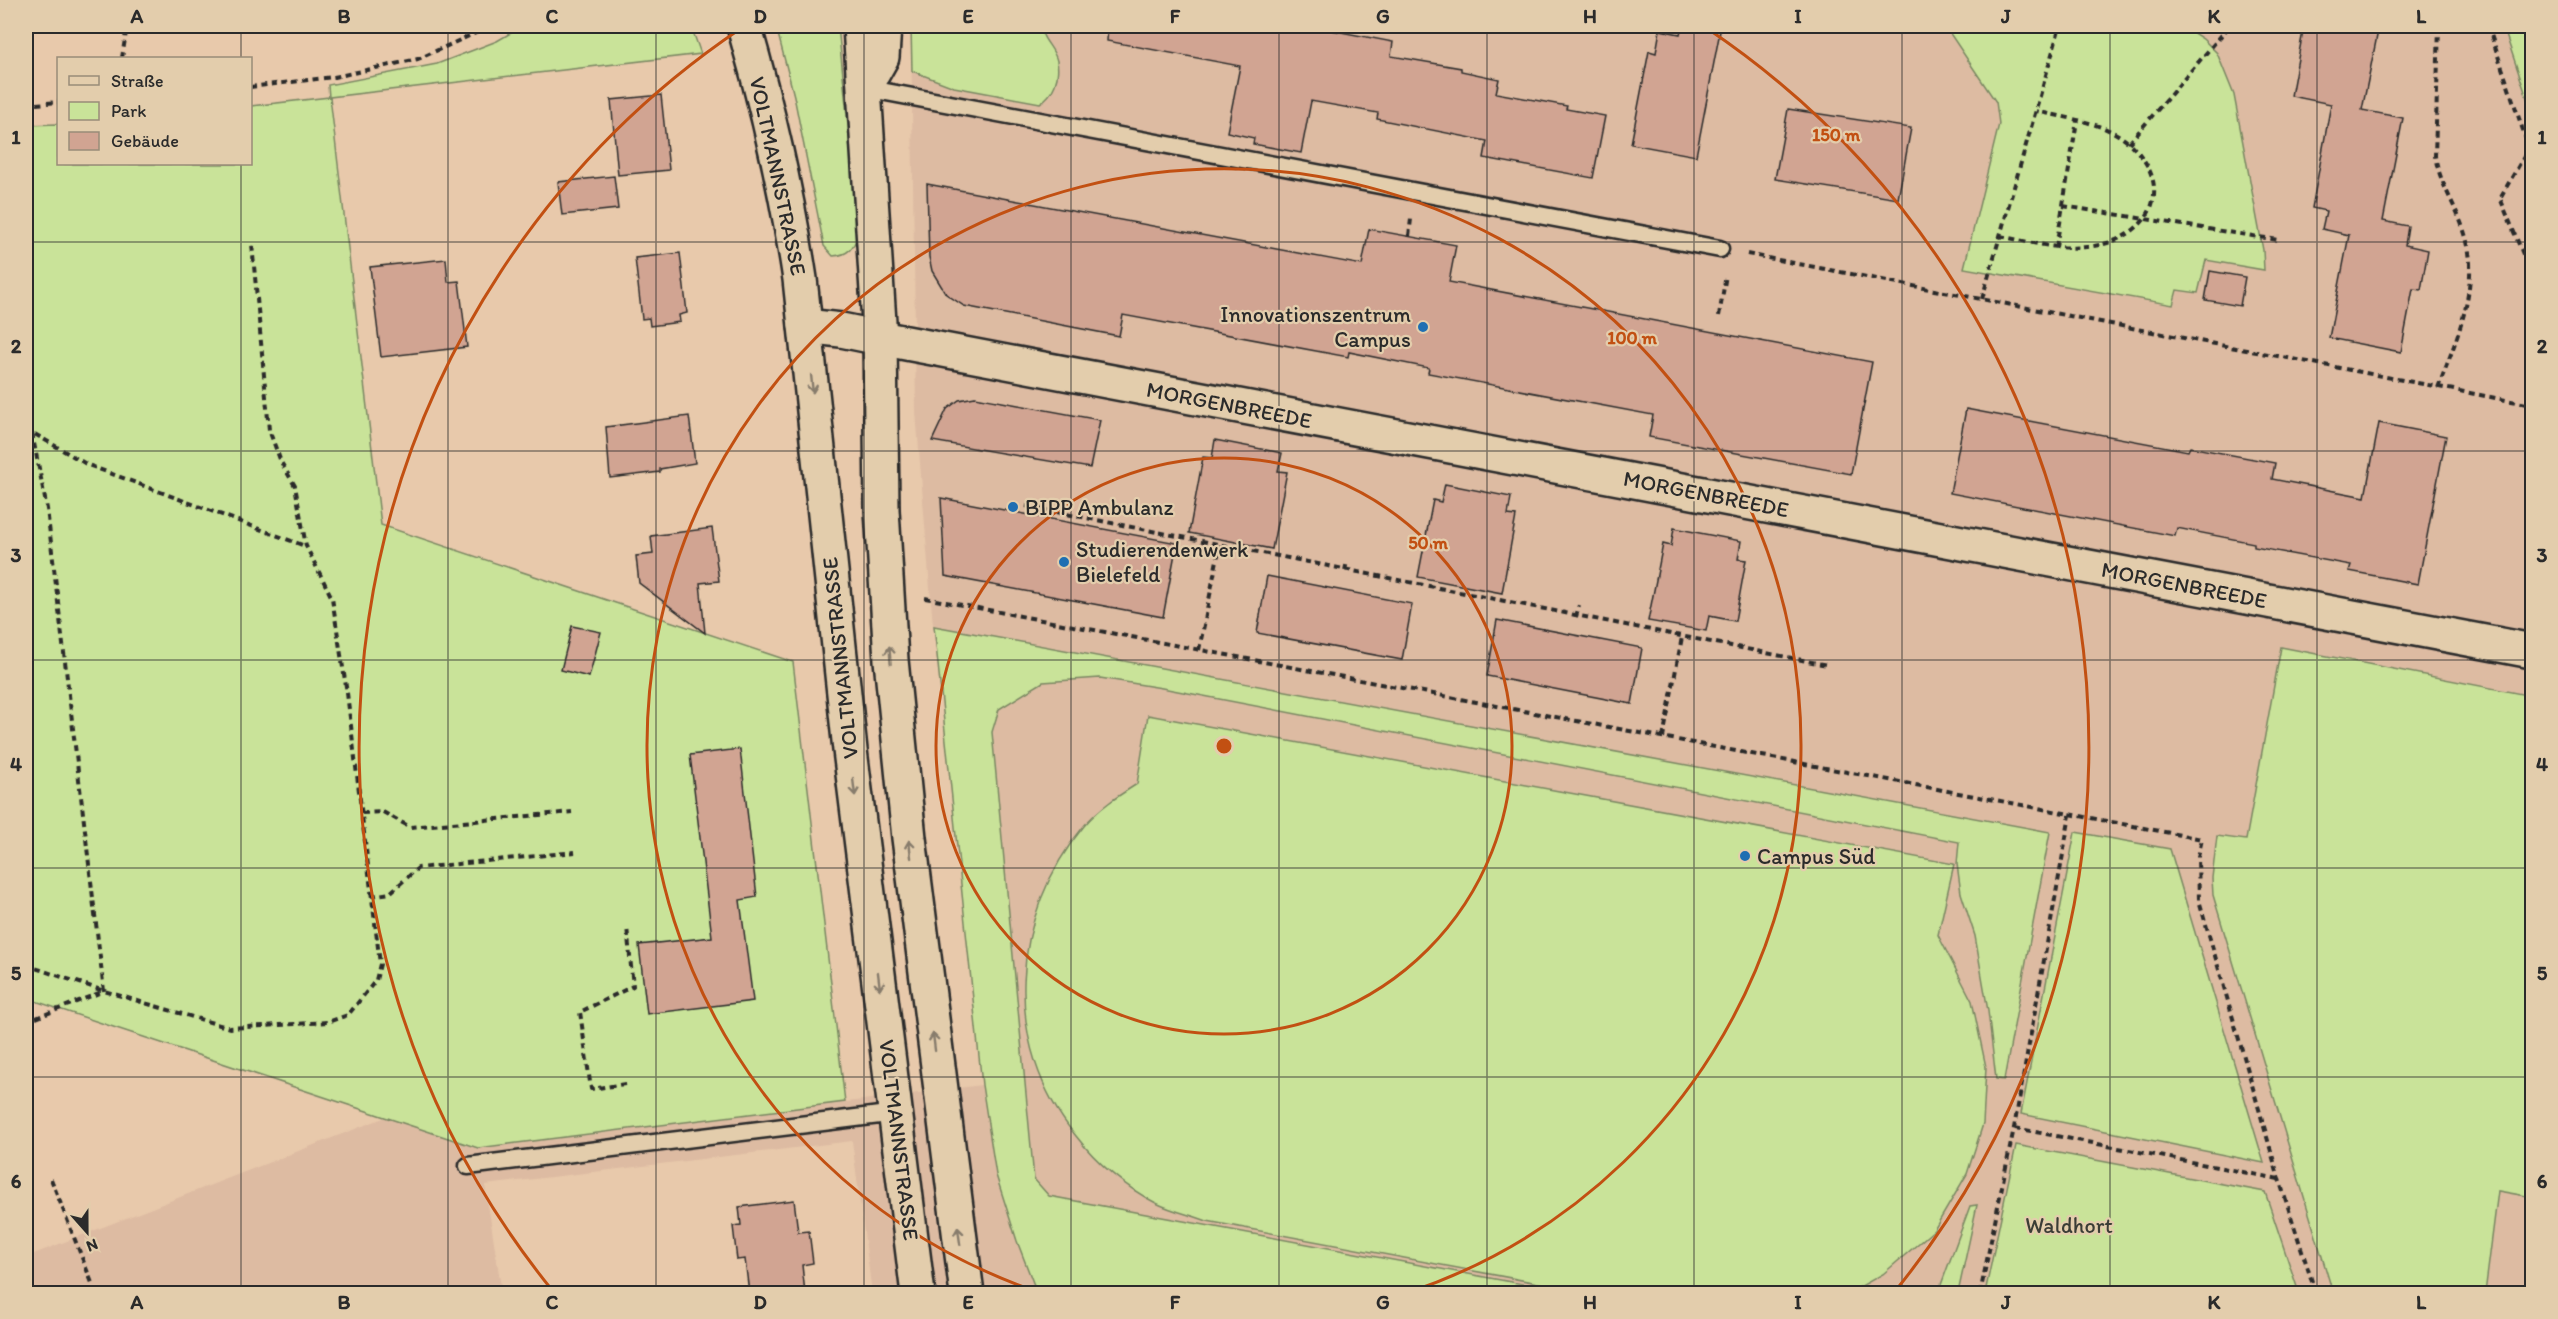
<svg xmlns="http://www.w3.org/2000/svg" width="2558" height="1319" viewBox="0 0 2558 1319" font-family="Itim,sans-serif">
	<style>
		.built { fill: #ddbba2 }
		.green { fill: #c9e399; stroke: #7a8762; stroke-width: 1.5 }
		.building { fill: #d1a492; stroke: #2b2b2b; stroke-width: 1.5 }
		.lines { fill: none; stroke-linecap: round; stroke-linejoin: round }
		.lane-casing { stroke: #2b2b2b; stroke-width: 21 }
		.street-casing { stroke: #2b2b2b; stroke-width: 38 }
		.secondary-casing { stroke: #2b2b2b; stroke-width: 38 }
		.path { stroke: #2b2b2b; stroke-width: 4; stroke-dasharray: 6 4.5; stroke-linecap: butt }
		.lane { stroke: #e3cdac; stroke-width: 16 }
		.street { stroke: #e3cdac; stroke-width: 33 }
		.secondary { stroke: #e3cdac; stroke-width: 33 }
		.oneway { stroke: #877c6c }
		.grid { fill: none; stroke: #2b2b2b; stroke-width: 1.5; stroke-opacity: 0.55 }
		.ring { fill: none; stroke: #c25012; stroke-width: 3 }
		.poi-dot { fill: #1f6fb2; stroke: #e3cdac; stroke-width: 2 }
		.labels { text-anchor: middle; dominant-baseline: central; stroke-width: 4.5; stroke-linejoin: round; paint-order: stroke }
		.street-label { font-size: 22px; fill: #2b2b2b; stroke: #e3cdac }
		.poi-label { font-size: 22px; fill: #2b2b2b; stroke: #e3cdac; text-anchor: start }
		.park-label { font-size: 22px; fill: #3b3d36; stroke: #e3cdac }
		.centre { fill: #c25012; stroke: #e3cdac; stroke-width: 3 }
		.ring-label { font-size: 18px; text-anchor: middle; font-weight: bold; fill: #c25012; stroke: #e3cdac; stroke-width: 4.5; stroke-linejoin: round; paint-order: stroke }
		.neatline { fill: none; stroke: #2b2b2b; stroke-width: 2 }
		.grid-label { font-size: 20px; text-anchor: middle; font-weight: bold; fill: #2b2b2b }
	</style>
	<rect width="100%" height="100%" fill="#e8c9ab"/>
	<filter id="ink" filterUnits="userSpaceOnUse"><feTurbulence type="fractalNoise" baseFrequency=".0167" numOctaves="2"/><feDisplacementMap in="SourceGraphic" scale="12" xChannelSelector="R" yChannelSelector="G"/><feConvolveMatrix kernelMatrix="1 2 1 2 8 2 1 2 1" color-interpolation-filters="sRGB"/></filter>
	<g filter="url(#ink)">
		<polygon class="built" points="911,26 2532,26 2532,1293 872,1293 852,1141 485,1185 502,1293 26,1294 26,1257 386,1117 478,1148 982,1085 932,614 916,412"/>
		<g class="green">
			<polygon points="523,26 691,26 701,54 330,97 381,525 793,662 845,1102 478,1148 26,998 26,125 58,124 58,164 250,164 251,106 329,97 328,85 437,64 497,41"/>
			<path d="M776 26H838L859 234C853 248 849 255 833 256L824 246 794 96Z"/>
			<path d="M911 26H1041C1041 40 1054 47 1057 61 1060 78 1054 94 1040 103L954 87 912 71Z"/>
			<polygon points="1945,26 2183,26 2203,39 2217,53 2234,95 2263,250 2264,270 2206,260 2198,293 2177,290 2173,305 1964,268 1999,124 1996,102"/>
			<polygon points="2503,26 2532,26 2532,113"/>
			<polygon points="934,626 2050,832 2004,1080 1996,1079 1988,1011 1975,936 1961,893 1957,864 1959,842 1162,688 1100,678 1043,682 999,709 992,732 1034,1179 1049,1196 1570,1293 1037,1293 1017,1241 996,1175 982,1085"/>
			<polygon points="2281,647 2532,696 2532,1197 2498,1191 2485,1293 2333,1293 2213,895 2212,878 2217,836 2246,840"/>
			<path d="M1148 715 1954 864 1938 935 1972 1001 1986 1067 1983 1124 1967 1174 1934 1230 1883 1274 1849 1293H1591L1207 1221C1191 1215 1172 1211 1156 1203 1126 1188 1096 1162 1076 1136 1001 1045 1010 915 1084 826 1099 808 1118 796 1137 784Z"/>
			<polygon points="2075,832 2170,849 2264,1163 2021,1114"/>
			<polygon points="2016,1145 2265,1192 2299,1293 1985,1293"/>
			<polygon points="1977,1205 1958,1293 1938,1293 1970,1206"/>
		</g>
		<g class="building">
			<polygon points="1108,26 1310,26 1393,42 1391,56 1461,68 1461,71 1499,79 1496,93 1567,106 1566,109 1605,116 1593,178 1484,158 1487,141 1377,119 1378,113 1311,101 1301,153 1253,144 1254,138 1227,132 1240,66 1107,41"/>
			<polygon points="1682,26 1721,26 1696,156 1631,144 1649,51 1656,53 1660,30 1680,34"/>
			<polygon points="2304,26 2379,26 2362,110 2403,118 2383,221 2408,226 2405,245 2428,250 2421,290 2413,289 2401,352 2329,338 2349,235 2322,229 2326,211 2312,208 2331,104 2291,96"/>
			<polygon points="661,95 669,170 618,175 611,100"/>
			<polygon points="1788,109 1911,128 1898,199 1775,179"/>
			<polygon points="614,176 618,209 562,215 558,182"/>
			<polygon points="927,184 1362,265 1369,229 1456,245 1449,282 1872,362 1851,474 1649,437 1653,415 1428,373 1429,368 1349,352 1348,357 1123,315 1119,336 964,306 946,294 932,271 929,257"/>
			<polygon points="680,253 687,313 679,315 680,322 650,326 649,318 642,319 635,258"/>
			<polygon points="446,259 448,282 459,281 467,347 381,357 370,267"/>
			<polygon points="2210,271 2245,277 2240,306 2205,300"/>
			<polygon points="975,397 1100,420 1090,468 932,441 947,409 959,400"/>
			<polygon points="1966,409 2188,451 2190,447 2275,463 2272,479 2365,497 2379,423 2446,436 2418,584 2349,571 2351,565 2254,547 2254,543 2177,528 2175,536 1950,493"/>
			<polygon points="689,416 695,463 660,469 660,472 610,478 606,427"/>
			<polygon points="1215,440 1282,453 1278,471 1287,472 1272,549 1189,533 1203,457 1212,458"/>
			<polygon points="1445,484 1511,497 1508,515 1516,516 1502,593 1418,577 1433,500 1441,502"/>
			<polygon points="941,498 1177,543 1163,617 945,576"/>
			<polygon points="712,528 719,581 700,583 705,633 639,583 636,556 653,554 651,536"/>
			<polygon points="1674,528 1741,541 1738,559 1746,560 1735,621 1709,616 1706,631 1648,621 1663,544 1671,546"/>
			<polygon points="1267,576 1412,604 1402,660 1257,633"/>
			<polygon points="1497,620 1642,648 1632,704 1487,676"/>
			<polygon points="572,626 601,632 589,677 561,670"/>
			<polygon points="740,749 757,897 740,900 753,1001 647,1014 639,945 712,937 690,755"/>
			<polygon points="794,1200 798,1232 809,1231 813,1263 802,1265 805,1293 749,1293 745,1259 737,1260 733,1226 741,1225 739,1207"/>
		</g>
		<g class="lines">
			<defs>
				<g id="lane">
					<polyline points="865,88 1720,249"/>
					<polyline points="468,1166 896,1113"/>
				</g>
				<polyline id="street" points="880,338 2532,651"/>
				<g id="secondary">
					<path d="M744 26C768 109 787 193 800 279L850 750 918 1294"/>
					<polyline points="860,26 880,338 882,510 891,660 909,838 967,1294"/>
					<polyline points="873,73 882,57 884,26"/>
					<polyline points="805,326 841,330 880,338"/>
				</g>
			</defs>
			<use href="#lane" class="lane-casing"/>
			<use href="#street" class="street-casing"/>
			<use href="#secondary" class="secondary-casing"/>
			<g class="path">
				<polyline points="2488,26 2529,148 2500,198 2532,276"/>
				<polyline points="122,58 127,26"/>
				<polyline points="250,87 334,77 418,59 491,26"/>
				<polyline points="26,105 58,102"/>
				<polyline points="2129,143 2226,30"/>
				<polyline points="2063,206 2278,240"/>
				<polyline points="1409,236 1411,219"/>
				<path d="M2000 236C2029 242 2057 250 2086 247 2146 242 2180 191 2130 144 2107 122 2065 118 2036 111"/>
				<polyline points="2056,247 2077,121"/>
				<polyline points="1747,254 2532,405"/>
				<polyline points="1982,299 2060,26"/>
				<polyline points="1719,316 1726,275"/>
				<path d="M2438 388C2456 340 2481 286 2465 234 2457 207 2440 185 2435 156L2439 26"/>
				<polyline points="26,429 88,465 305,546"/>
				<polyline points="1026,506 1827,665"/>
				<polyline points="1345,571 1347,561"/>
				<polyline points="925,598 2202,839 2198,857 2199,900 2279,1179 2316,1294"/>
				<polyline points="1576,617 1579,605"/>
				<polyline points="1199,650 1220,545"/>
				<polyline points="1663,738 1682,637"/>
				<polyline points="362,813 383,812 410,827 572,812"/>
				<polyline points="371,896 390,893 418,868 575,852"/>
				<polyline points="26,965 104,991 230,1028 328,1022 348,1015 376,980 380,964 347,693 332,598 306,546 295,486 281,462 269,430 252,244"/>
				<polyline points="26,1022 104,991 47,509 32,433"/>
				<polyline points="625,1084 591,1089 580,1012 633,986 627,927"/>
				<polyline points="2015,1128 2279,1179"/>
				<polyline points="51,1179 92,1283"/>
				<polyline points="1980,1294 2014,1128 2070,815"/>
			</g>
			<use href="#lane" class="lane"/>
			<use href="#street" class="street"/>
			<use href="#secondary" class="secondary"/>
		</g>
		<defs><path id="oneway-shaft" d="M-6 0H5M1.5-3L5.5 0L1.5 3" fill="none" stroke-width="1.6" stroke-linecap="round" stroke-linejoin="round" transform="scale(1.5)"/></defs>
		<g class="oneway">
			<use href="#oneway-shaft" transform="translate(812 384) rotate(84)"/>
			<use href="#oneway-shaft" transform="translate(890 655) rotate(-94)"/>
			<use href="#oneway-shaft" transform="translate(854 787) rotate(83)"/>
			<use href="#oneway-shaft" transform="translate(910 849) rotate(-97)"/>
			<use href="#oneway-shaft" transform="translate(879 981) rotate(83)"/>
			<use href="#oneway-shaft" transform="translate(934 1042) rotate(-97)"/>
			<use href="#oneway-shaft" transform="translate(959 1236) rotate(-98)"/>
		</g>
	</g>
	<path class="grid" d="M241 26V58M448 26V1294M656 26V1294M864 26V1294M1071 26V1294M1279 26V1294M1487 26V1294M1694 26V1294M1902 26V1294M2110 26V1294M2317 26V1294M241 164V1294M26 242H2532M26 451H2532M26 660H2532M26 868H2532M26 1077H2532"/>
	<g class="ring">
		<circle cx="1224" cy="746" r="288"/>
		<path d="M1041 1293A577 577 0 1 1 1407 1293"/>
		<path d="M552 1290A865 865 0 0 1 740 29M1708 29A865 865 0 0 1 1896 1290"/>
	</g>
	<g class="poi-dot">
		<circle cx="1423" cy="327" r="6"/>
		<circle cx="1013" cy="507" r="6"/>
		<circle cx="1064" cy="562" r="6"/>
		<circle cx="1745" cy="856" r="6"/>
	</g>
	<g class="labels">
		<g class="street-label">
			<text transform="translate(778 176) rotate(78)">VOLTMANNSTRASSE</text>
			<text transform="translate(1229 405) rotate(11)">MORGENBREEDE</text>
			<text transform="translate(1706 494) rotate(11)">MORGENBREEDE</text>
			<text transform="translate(2184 585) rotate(11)">MORGENBREEDE</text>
			<text transform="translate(840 658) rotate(-96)">VOLTMANNSTRASSE</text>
			<text transform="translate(899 1140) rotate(83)">VOLTMANNSTRASSE</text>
		</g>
		<g class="poi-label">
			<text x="1411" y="314" text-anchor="end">Innovationszentrum<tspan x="1411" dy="25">Campus</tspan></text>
			<text x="1025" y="507">BIPP Ambulanz</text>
			<text x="1076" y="549">Studierendenwerk<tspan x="1076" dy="25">Bielefeld</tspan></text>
			<text x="1757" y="856">Campus Süd</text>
		</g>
		<g class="park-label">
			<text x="2069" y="1225">Waldhort</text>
		</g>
	</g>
	<circle cx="1224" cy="746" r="9" class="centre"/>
	<g class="ring-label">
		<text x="1836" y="141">150 m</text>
		<text x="1632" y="344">100 m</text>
		<text x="1428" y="549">50 m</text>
	</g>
	<rect width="2558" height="1319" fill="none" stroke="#e3cdac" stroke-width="66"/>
	<rect x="57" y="57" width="195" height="108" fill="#e3cdac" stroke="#998c78" stroke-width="1.5"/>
	<rect x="69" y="76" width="30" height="9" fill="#e3cdac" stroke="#998c78" stroke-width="1.5"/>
	<text x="111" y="87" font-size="18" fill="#2b2b2b">Straße</text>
	<rect x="69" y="102" width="30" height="18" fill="#c9e399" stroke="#998c78" stroke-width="1.5"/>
	<text x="111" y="117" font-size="18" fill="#2b2b2b">Park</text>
	<rect x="69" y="132" width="30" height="18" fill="#d1a492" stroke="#998c78" stroke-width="1.5"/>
	<text x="111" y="147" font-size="18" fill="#2b2b2b">Gebäude</text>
	<g transform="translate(87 1232) rotate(159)" stroke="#e3cdac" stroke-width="4.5" paint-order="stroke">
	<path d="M0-4.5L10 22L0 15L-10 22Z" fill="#2b2b2b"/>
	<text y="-9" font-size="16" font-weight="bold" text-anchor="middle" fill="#2b2b2b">N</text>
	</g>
	<rect x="33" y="33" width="2492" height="1253" class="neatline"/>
	<g class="grid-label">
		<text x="137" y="23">A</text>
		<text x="344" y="23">B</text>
		<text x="552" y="23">C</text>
		<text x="760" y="23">D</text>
		<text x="968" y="23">E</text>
		<text x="1175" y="23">F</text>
		<text x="1383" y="23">G</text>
		<text x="1590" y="23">H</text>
		<text x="1798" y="23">I</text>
		<text x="2006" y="23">J</text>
		<text x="2214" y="23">K</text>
		<text x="2421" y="23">L</text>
		<text x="16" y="144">1</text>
		<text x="2542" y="144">1</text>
		<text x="16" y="353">2</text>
		<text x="2542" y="353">2</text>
		<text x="16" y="562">3</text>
		<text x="2542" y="562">3</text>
		<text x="16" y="771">4</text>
		<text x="2542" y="771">4</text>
		<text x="16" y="980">5</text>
		<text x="2542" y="980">5</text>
		<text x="16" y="1188">6</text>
		<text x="2542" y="1188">6</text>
		<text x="137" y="1309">A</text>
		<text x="344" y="1309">B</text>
		<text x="552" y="1309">C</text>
		<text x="760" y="1309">D</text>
		<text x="968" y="1309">E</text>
		<text x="1175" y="1309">F</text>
		<text x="1383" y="1309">G</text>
		<text x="1590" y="1309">H</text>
		<text x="1798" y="1309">I</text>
		<text x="2006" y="1309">J</text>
		<text x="2214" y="1309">K</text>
		<text x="2421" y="1309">L</text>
	</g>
</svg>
